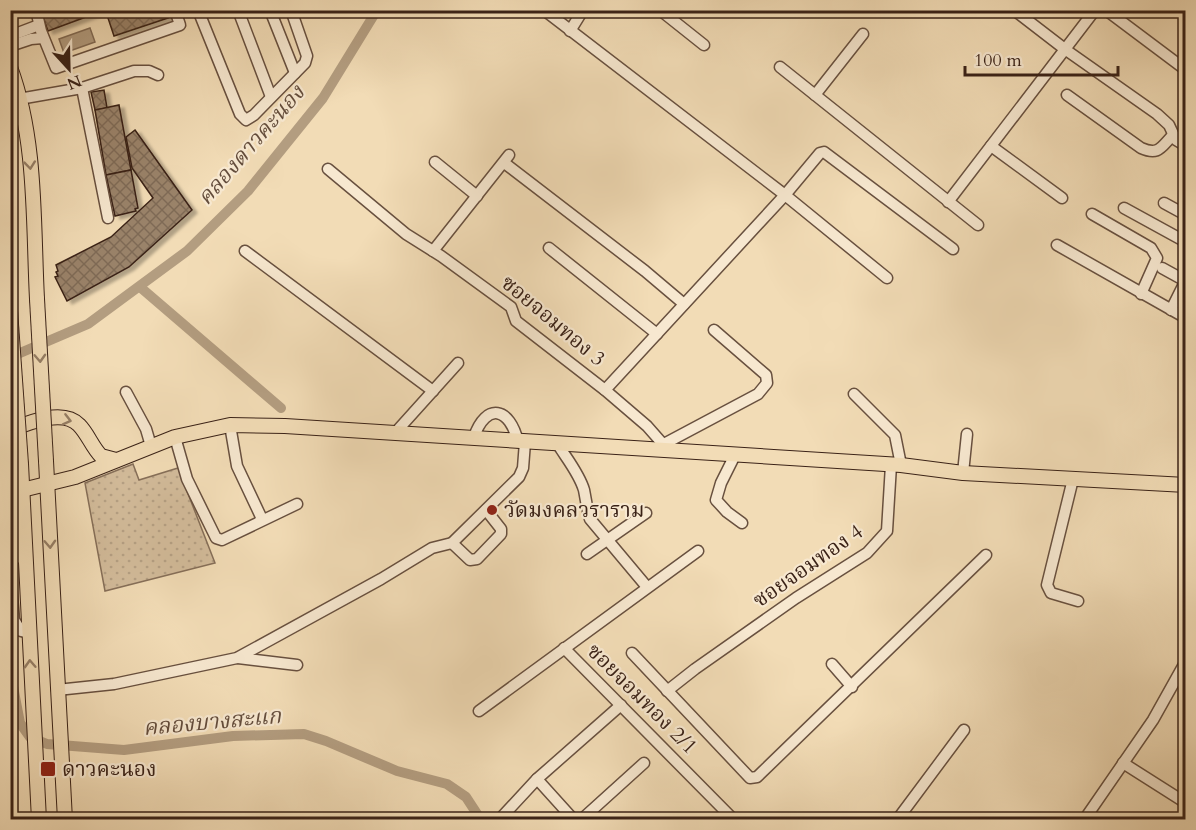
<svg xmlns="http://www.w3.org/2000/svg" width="1196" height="830" viewBox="0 0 1196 830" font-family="Cardo,'Noto Serif Thai',serif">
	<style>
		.park { fill: url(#park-dots); stroke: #866f59; stroke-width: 1.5 }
		.water { fill: #b39d80; stroke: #836c56; stroke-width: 1.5 }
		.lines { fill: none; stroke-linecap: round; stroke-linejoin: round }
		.canal { stroke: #b39d80; stroke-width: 10 }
		.building { fill: url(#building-cross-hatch); stroke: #3a2217; stroke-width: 1.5; filter: url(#shadow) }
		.minor-casing { stroke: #68503f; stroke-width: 13 }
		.major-casing { stroke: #3a2217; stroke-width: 16 }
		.minor { stroke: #f7e8d0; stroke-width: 10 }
		.major { stroke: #f2dcb6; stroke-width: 14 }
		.major-bridge-casing { stroke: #3a2217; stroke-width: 16; stroke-linecap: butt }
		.major-bridge { stroke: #f2dcb6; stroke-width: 14 }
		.oneway { stroke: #967f66 }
		.poi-dot { fill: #8f2418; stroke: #f7e8d0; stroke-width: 2 }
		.labels { text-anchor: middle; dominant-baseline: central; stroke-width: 4.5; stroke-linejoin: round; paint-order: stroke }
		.street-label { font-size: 21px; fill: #3a2217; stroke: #f7e8d0 }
		.poi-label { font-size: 21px; fill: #3a2217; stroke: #f7e8d0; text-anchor: start }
		.water-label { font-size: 22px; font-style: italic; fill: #644d3c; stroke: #f7e8d0 }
	</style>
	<defs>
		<pattern id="park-dots" width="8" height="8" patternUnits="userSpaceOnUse" patternTransform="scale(1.5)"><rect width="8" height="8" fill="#d3bc9b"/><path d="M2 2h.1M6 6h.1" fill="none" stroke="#b6a185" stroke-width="1.8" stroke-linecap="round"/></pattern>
		<pattern id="building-cross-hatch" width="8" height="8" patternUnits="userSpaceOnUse" patternTransform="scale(1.5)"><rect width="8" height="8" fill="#9a836a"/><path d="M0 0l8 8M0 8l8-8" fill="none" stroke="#7f6b56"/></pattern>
		<filter id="shadow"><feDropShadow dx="5" dy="3" stdDeviation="1.5" flood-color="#0004"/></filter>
	</defs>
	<rect width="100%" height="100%" fill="#f2dcb6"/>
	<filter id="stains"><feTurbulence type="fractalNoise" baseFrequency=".00333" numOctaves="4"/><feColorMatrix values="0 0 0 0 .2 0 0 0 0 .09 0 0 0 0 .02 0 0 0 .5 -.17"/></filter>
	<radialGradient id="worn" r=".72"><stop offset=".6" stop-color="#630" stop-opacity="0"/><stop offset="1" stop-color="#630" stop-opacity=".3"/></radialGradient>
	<polygon class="park" points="133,464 139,480 178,468 215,563 105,591 85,483"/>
	<polygon class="water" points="90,28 95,42 64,53 59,39"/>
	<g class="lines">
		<g class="canal">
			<polyline points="140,287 281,408"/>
			<polyline points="13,356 88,324 187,251 248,191 323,98 377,10"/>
			<polyline points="10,671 20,723 30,737 47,744 124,750 233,736 304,734 326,741 397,771 447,784 466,797 481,820"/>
		</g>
	</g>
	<g class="building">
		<polygon points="45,10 105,10 48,31 41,12"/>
		<polygon points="121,10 165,10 168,18 114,36 107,15"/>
		<polygon points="104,90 107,108 95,110 91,92"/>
		<polygon points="119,105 131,170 106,175 95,110"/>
		<polygon points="135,130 192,210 129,267 67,301 55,277 58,276 56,272 58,271 56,265 111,237 153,198 132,168 126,137"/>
		<polygon points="131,170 138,208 135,209 136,211 115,216 106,175"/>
	</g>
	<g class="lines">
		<defs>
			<g id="minor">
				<polyline points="36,10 41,31 56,68 180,25 175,10"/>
				<polyline points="198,10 240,114 246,120 254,115 305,63 307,56 291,10"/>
				<polyline points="238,10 271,97"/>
				<polyline points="270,10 295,73"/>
				<polyline points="544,10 785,195 887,278"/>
				<polyline points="660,10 704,45"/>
				<polyline points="1014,10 1066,50 1157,114 1169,125 1176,140 1186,146"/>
				<polyline points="1106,10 1186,70"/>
				<polyline points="1185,10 1186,11"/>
				<polyline points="570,31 583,10"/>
				<polyline points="10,36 39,25"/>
				<polyline points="10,46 31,39 43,38"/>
				<polyline points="780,67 978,225"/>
				<polyline points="82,88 108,218"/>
				<polyline points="815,95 863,34"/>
				<path d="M1067 95 1141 148C1159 156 1161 147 1173 135"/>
				<polyline points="19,99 82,88 134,71 149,71 158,75"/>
				<polyline points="991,146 1062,198"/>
				<polyline points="435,162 477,196"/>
				<polyline points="507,165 645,271 684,304"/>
				<polyline points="328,169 406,234 441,256 511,307 516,321 605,390 647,426 669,451"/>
				<polyline points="948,202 1095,10"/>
				<polyline points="1164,203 1186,215"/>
				<polyline points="1124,208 1186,242"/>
				<polyline points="1092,214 1151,248 1157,258 1141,294"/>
				<polyline points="1057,245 1186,318"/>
				<polyline points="549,248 657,334"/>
				<polyline points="245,251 433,391"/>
				<polyline points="433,251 509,155"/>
				<polyline points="1162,268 1182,279 1184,284 1171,310"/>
				<polyline points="605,390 785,195 820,153 824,152 953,249"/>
				<polyline points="126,392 146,429 151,446"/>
				<polyline points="854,394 895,435 901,465"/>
				<polyline points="230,425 237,466 262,519"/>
				<polyline points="395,433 458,363"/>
				<polyline points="175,437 187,479 216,538 222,540 297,504"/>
				<path d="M474 437C486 402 510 407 518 442"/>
				<path d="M557 443C566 458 579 473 584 490 586 500 587 509 590 519L647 587"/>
				<polyline points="664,444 758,394 767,383 766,375 714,330"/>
				<polyline points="735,455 721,483 716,500 727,512 742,523"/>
				<polyline points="963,473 967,434"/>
				<polyline points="1073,479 1047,585 1051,593 1078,601"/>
				<polyline points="452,543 470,560 477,559 501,534 501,529 486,510"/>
				<polyline points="587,554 646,513"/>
				<polyline points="10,572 14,620 21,631 29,633"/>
				<polyline points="564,648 734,820"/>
				<polyline points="632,653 750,778 757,777 986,555"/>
				<polyline points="238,658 297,665"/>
				<polyline points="832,664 852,687"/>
				<polyline points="57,690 114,684 237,658 381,579 432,548 452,543 519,477 523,468 525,442"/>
				<polyline points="667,691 695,669 796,598 867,553 887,531 891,465"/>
				<polyline points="479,711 698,551"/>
				<polyline points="1123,763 1186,803"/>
				<polyline points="537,779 574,820"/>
				<polyline points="499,820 537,779 621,705"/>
				<polyline points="581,820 644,763"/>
				<polyline points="897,820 964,730"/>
				<polyline points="1084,820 1153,720 1186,661"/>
			</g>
			<g id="major">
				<path d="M10 67C37 140 33 223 37 299"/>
				<path d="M10 430C28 423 63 408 79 425 88 434 92 447 101 456L116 460"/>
				<polyline points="46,461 65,820"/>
				<polyline points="21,464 39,820"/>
				<polyline points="22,490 75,477 175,437 230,425 285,426 901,465 963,473 1186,485"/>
				<polyline points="10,531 21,556"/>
			</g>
		</defs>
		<use href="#minor" class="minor-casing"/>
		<use href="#major" class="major-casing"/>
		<use href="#minor" class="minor"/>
		<use href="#major" class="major"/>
		<defs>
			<g id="major-bridge">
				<polyline points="37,299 46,461"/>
				<polyline points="10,310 21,464"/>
			</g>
		</defs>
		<use href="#major-bridge" class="major-bridge-casing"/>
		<use href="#major-bridge" class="major-bridge"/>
	</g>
	<defs><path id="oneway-chevron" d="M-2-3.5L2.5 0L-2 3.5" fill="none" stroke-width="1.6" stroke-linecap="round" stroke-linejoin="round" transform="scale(1.5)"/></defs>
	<g class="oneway">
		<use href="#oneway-chevron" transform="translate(30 165) rotate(84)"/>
		<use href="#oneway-chevron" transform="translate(40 358) rotate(87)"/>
		<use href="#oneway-chevron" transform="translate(67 420) rotate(14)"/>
		<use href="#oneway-chevron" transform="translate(50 544) rotate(87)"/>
		<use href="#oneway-chevron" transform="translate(30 664) rotate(-93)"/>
	</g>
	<g class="poi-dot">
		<circle cx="492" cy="510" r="6"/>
		<rect x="40" y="761" width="16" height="16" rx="3"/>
	</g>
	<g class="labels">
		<g class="street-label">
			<text transform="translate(553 321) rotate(40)">ซอยจอมทอง 3</text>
			<text transform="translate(808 566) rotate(-35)">ซอยจอมทอง 4</text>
			<text transform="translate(642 699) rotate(45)">ซอยจอมทอง 2/1</text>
		</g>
		<g class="poi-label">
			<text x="504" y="510">วัดมงคลวราราม</text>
			<text x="62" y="769">ดาวคะนอง</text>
		</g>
		<g class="water-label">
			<text transform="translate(251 145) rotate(-49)">คลองดาวคะนอง</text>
			<text transform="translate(212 722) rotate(-5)">คลองบางสะแก</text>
		</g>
	</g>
	<rect width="1196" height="830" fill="none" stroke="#f2dcb6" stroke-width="36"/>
	<rect x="12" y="12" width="1172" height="806" fill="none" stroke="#3a2217" stroke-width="3"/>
	<rect x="18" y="18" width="1160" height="794" fill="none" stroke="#3a2217" stroke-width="1.5"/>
	<g transform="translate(69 69) rotate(158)" stroke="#f7e8d0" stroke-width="4.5" paint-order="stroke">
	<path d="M0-4.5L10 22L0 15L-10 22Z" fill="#3a2217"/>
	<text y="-9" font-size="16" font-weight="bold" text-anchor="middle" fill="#3a2217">N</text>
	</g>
	<path d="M965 66v9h153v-9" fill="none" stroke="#3a2217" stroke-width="3"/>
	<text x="974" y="66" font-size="18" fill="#3a2217" stroke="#f7e8d0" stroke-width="4.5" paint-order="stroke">100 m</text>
	<rect width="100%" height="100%" filter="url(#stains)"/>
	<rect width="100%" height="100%" fill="url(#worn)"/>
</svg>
